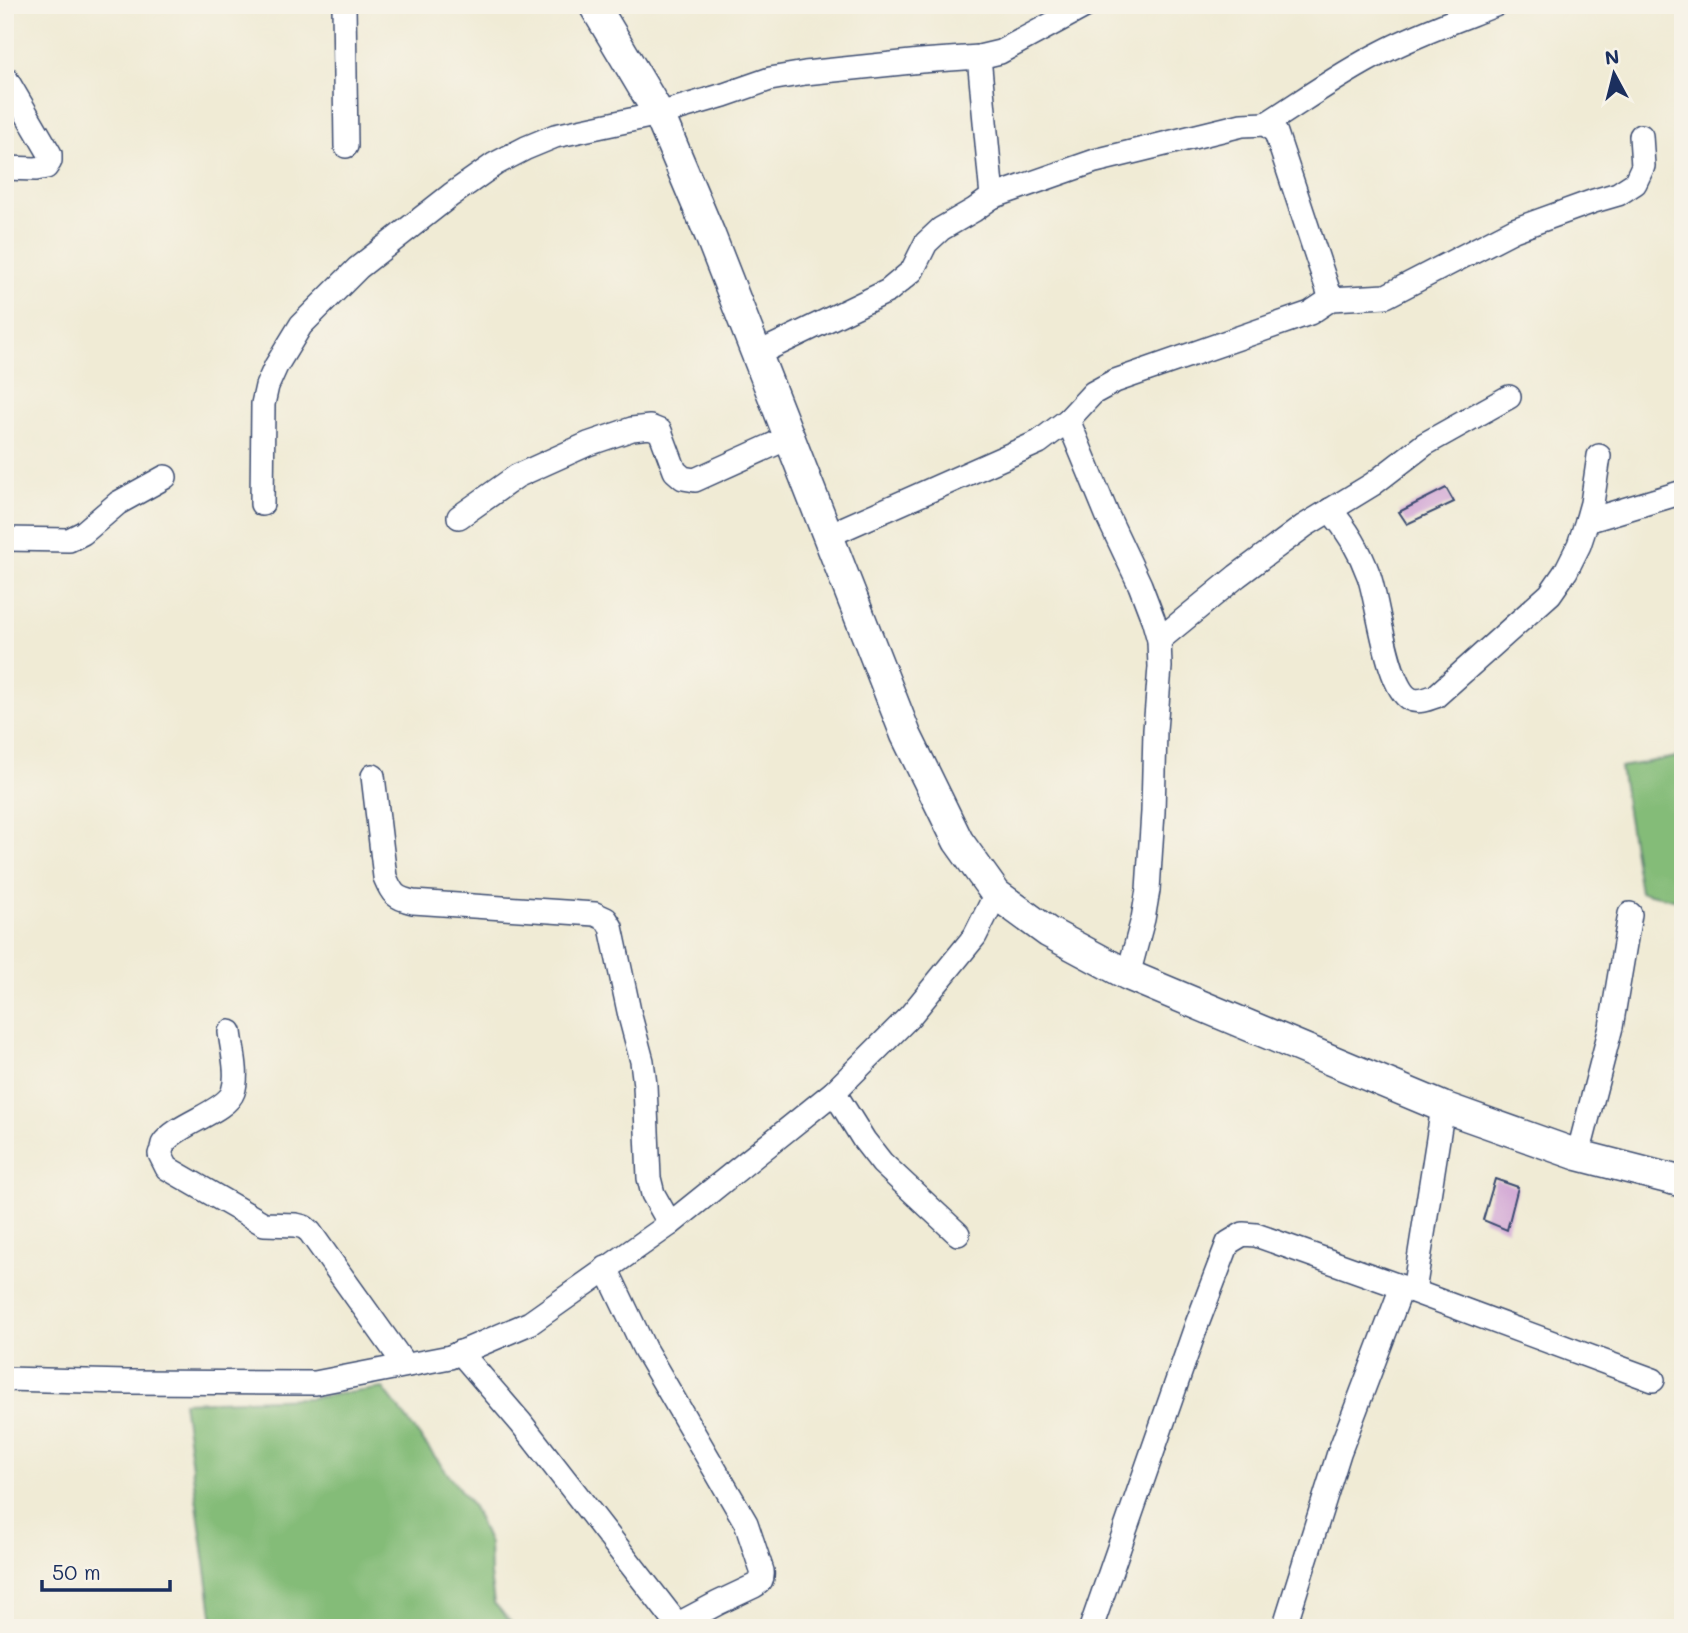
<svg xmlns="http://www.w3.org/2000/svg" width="1688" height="1633" viewBox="0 0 1688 1633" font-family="Mali,sans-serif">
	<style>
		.forest { fill: #84bc78; stroke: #50766b; stroke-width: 2 }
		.building { fill: #d4abd6 }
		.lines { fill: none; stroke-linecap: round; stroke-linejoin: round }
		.minor-casing { stroke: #3b4b70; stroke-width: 26 }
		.major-casing { stroke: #3b4b70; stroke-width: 33 }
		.minor { stroke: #fff; stroke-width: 23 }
		.major { stroke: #fff; stroke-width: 30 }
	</style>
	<rect width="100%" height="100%" fill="#f7f3e8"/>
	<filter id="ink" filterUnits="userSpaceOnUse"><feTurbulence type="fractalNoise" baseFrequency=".0143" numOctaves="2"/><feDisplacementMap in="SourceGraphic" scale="14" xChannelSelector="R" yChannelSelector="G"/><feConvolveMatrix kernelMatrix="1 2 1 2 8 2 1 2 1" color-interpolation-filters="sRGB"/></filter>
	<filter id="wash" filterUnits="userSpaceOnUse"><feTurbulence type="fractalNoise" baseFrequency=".00686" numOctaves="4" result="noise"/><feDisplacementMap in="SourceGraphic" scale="28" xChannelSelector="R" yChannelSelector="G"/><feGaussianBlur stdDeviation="1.57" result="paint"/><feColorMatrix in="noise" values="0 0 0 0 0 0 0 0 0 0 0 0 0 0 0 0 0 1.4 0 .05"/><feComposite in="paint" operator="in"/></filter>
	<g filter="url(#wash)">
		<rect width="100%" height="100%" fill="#f0ebd5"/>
		<g class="forest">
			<polygon points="1683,756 1683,901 1640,892 1620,767"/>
			<polygon points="383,1388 473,1507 489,1544 490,1575 494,1603 516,1628 214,1628 183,1402 310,1398"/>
		</g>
		<g id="blocks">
			<g class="building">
				<polygon points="1446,488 1454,502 1407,524 1399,512"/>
				<polygon points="1495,1179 1518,1187 1507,1230 1483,1220"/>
			</g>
		</g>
	</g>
	<g filter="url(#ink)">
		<use href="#blocks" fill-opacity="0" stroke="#3b4b70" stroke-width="2"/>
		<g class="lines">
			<defs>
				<g id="minor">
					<polyline points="344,5 346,146"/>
					<polyline points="5,77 50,154 50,161 46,167 36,169 5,168"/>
					<path d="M1266 124C1304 100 1341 73 1381 53 1417 34 1457 20 1495 5"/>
					<polyline points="992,197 1095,161 1242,125 1266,124 1276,133 1331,299"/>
					<polyline points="757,354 888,291 912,271 926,243 941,229 974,210 992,197 979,57"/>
					<polyline points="1068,420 1108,517 1140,585 1153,619 1159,640 1160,667 1155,730 1153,812 1148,890 1143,919 1128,975"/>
					<polyline points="262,504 263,404 267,386 276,366 301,325 358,268 451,195 495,164 526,148 555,136 659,114 724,95 770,79 805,73 921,61 979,57 1000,52 1087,5"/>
					<path d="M1330 510C1347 529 1360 551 1369 576 1378 601 1387 687 1410 699 1418 703 1428 699 1436 696L1550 594 1566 571 1579 545 1587 521 1592 503 1599 456"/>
					<polyline points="459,517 517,476 588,444 632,429 650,427 660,431 675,471 683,478 695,480 790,437"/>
					<polyline points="1587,521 1683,492"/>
					<polyline points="829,535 1039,442 1068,420 1093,393 1115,381 1310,313 1331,299 1386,296 1514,230 1594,201 1618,194 1635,183 1643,166 1641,136"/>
					<polyline points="5,539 69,540 83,533 118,503 165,477"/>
					<polyline points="1159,640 1237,576 1304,526 1373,484 1425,444 1509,397"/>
					<path d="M373 776 385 877C392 894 395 898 413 902L595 914 606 919 611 927 630 1016 642 1061 645 1085 649 1178 653 1194 670 1224"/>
					<path d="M230 1032C232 1050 239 1074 233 1092 226 1112 176 1124 163 1144 163 1144 161 1153 160 1154L167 1168 264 1224 296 1225 304 1227 310 1232 405 1365"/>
					<polyline points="834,1092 864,1140 882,1163 958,1234"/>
					<polyline points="1578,1155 1611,1027 1630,914"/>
					<polyline points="1414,1291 1443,1107"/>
					<path d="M460 1352 521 1423 674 1620 679 1622 686 1620 718 1603 754 1586C761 1582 763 1579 762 1571L746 1523 644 1348 606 1268"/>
					<polyline points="5,1379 127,1382 315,1383 450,1357 530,1323 670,1224 834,1092 910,1016 975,936 996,894"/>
					<polyline points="1091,1628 1197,1324 1228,1243 1243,1234 1256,1235 1402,1287 1653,1380"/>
					<polyline points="1284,1628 1339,1453 1402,1287"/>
				</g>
				<polyline id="major" points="594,5 659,114 710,235 906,735 958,841 996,894 1048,932 1128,975 1443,1107 1578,1155 1683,1182"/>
			</defs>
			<use href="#minor" class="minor-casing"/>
			<use href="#major" class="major-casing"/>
			<use href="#minor" class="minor"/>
			<use href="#major" class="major"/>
		</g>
	</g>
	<rect width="1688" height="1633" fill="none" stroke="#f7f3e8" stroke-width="28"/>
	<g transform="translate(1614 74) rotate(353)" stroke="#f7f3e8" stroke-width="5" paint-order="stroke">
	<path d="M0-5L12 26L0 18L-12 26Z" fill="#1b2f5e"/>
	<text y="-10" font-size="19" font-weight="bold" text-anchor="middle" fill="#1b2f5e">N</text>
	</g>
	<path d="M42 1580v10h128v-10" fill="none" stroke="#1b2f5e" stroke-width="3.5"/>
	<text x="52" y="1580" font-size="21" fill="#1b2f5e" stroke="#f7f3e8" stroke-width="5" paint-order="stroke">50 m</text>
</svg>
